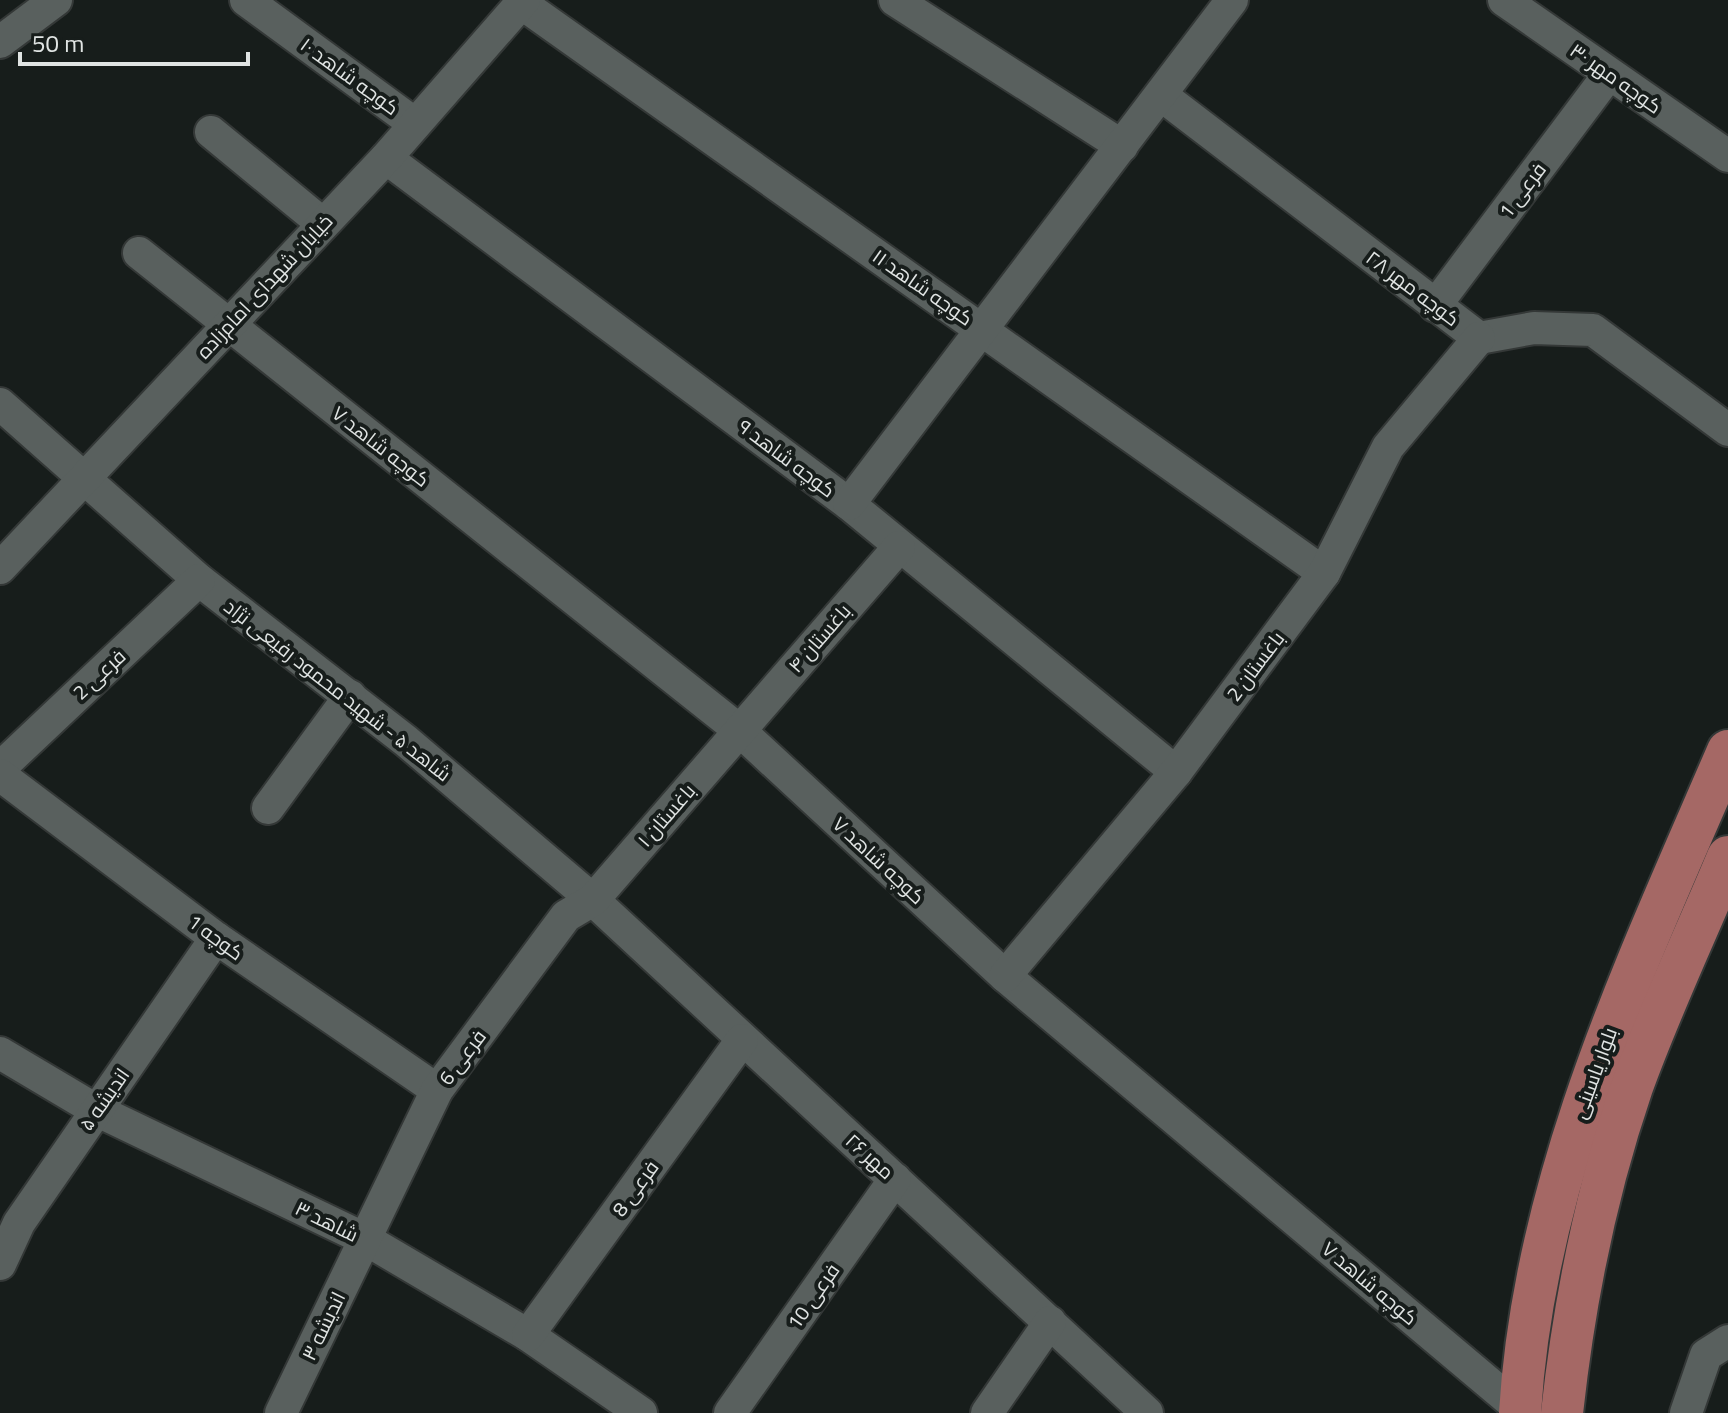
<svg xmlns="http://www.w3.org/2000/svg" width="1728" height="1413" viewBox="0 0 1728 1413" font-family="Georgia,Cairo,serif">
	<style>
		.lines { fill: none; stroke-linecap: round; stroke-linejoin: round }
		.minor-casing { stroke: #343837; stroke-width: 36 }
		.major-casing { stroke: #343837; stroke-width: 46 }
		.minor { stroke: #59605e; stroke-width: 32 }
		.major { stroke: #a56865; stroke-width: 42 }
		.labels { text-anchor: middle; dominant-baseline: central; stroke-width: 8; stroke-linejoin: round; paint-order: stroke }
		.street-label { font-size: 20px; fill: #e0e4e3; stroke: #171d1b }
	</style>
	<rect width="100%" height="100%" fill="#171d1b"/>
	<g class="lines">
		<defs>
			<g id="minor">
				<polyline points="246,0 415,124"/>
				<polyline points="895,0 1122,146"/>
				<polyline points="1504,0 1728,156"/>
				<polyline points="521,3 1324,573"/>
				<polyline points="0,42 56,0"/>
				<polyline points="1161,95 1479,338 1534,328 1593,330 1728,430"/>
				<polyline points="211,132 323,224"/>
				<polyline points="386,158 849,504 1176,772"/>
				<polyline points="139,253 739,730 1005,976 1520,1409"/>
				<polyline points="1435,306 1609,74"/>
				<polyline points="0,404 199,580 406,741 593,900 1147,1413"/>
				<polyline points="849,504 1232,0"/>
				<polyline points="0,568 386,158 524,0"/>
				<polyline points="0,768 199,580"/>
				<polyline points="0,775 216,938 437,1090"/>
				<polyline points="268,808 350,696"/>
				<polyline points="1005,976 1176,772 1324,573 1388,447 1479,338"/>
				<polyline points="0,1053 96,1110 365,1239 528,1335 641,1413"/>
				<polyline points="0,1264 19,1223 216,938"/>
				<polyline points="528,1335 742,1040"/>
				<polyline points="281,1413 437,1090 566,916 593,900 899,547"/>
				<polyline points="730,1413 895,1179"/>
				<polyline points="987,1413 1050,1322"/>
				<polyline points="1686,1413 1706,1355 1728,1341"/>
			</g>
			<g id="major">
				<path d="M1520 1413C1534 1177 1636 965 1728 751"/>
				<path d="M1562 1413C1574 1303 1596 1192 1632 1087 1660 1009 1696 934 1728 857"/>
			</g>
		</defs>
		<use href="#minor" class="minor-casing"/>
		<use href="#major" class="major-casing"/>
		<use href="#minor" class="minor"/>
		<use href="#major" class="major"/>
	</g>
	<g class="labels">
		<g class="street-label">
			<text transform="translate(350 76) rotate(36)">کوچه شاهد ۱۰</text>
			<text transform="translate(1616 78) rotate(35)">کوچه مهر ۳۰</text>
			<text transform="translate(1522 190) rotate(-53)">فرعی 1</text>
			<text transform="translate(264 286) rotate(-47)">خیابان شهدای امام‌زاده</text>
			<text transform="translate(923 287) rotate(35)">کوچه شاهد ۱۱</text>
			<text transform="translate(1413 288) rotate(37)">کوچه مهر ۲۸</text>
			<text transform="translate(381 446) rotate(38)">کوچه شاهد ۷</text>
			<text transform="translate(787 458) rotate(37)">کوچه شاهد ۹</text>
			<text transform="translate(819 638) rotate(-49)">باغستان ۴</text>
			<text transform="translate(1255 666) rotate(-53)">باغستان 2</text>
			<text transform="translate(99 674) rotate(-43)">فرعی 2</text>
			<text transform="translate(338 690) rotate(38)">شاهد ۵ - شهید محمود رفیعی نژاد</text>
			<text transform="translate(666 815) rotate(-49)">باغستان ۱</text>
			<text transform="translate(879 860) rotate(43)">کوچه شاهد ۷</text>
			<text transform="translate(216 937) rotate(36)">کوچه 1</text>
			<text transform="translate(462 1057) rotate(-53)">فرعی 6</text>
			<text transform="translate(1594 1073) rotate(-70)">بلوار یاسینی</text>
			<text transform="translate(104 1099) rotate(-55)">اندیشه ۵</text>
			<text transform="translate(870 1156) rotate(42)">مهر ۲۶</text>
			<text transform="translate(635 1188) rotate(-54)">فرعی 8</text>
			<text transform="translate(327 1221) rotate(26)">شاهد ۳</text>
			<text transform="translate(1370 1283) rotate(40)">کوچه شاهد ۷</text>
			<text transform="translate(813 1296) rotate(-55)">فرعی 10</text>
			<text transform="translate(323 1326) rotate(-64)">اندیشه ۳</text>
		</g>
	</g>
	<path d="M20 52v12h228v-12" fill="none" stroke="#e0e4e3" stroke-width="4"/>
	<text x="32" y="52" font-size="24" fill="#e0e4e3" stroke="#171d1b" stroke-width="6" paint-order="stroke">50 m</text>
</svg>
